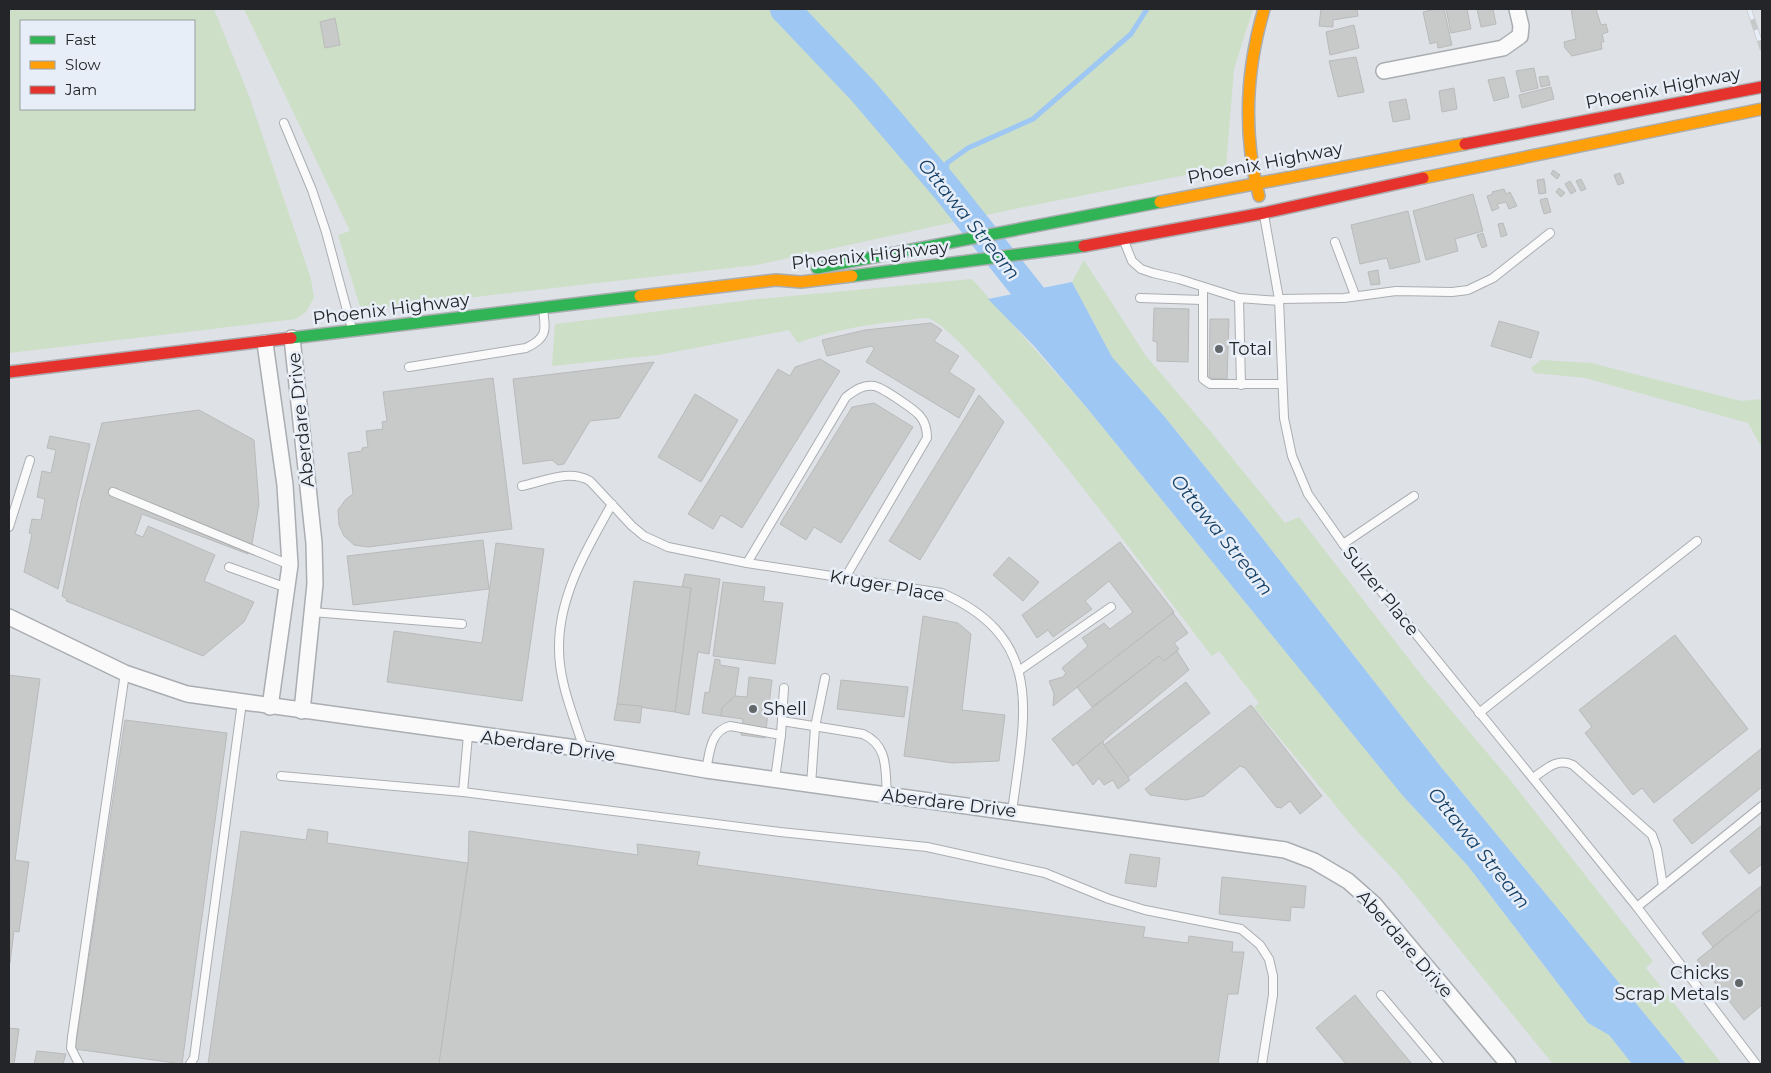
<svg xmlns="http://www.w3.org/2000/svg" width="1771" height="1073" viewBox="0 0 1771 1073" font-family="Montserrat,sans-serif">
	<style>
		.green { fill: #cddfc7; fill-rule: evenodd }
		.water { fill: #9ec8f3 }
		.lines { fill: none; stroke-linecap: round; stroke-linejoin: round }
		.stream { stroke: #9ec8f3; stroke-width: 5 }
		.river { stroke: #9ec8f3; stroke-width: 30 }
		.building { fill: #c8c9c9; stroke: #bababb }
		.lane-casing { stroke: #aaadb1; stroke-width: 10 }
		.street-casing { stroke: #aaadb1; stroke-width: 18 }
		.fast-casing { stroke: #aaadb1; stroke-width: 14 }
		.slow-casing { stroke: #aaadb1; stroke-width: 14 }
		.jam-casing { stroke: #aaadb1; stroke-width: 14 }
		.lane { stroke: #fafafb; stroke-width: 8 }
		.street { stroke: #fafafb; stroke-width: 15 }
		.fast { stroke: #30b455; stroke-width: 11 }
		.slow { stroke: #ff9f0a; stroke-width: 11 }
		.jam { stroke: #e5322d; stroke-width: 11 }
		.rail-casing { stroke: #c7c8ca; stroke-width: 5.5 }
		.rail { stroke: #e8eef7; stroke-width: 4; stroke-dasharray: 11; stroke-linecap: butt }
		.poi-dot { fill: #64676a; stroke: #e8eef7; stroke-width: 2 }
		.labels { text-anchor: middle; dominant-baseline: central; stroke-width: 5; stroke-linejoin: round; paint-order: stroke }
		.street-label { font-size: 18px; fill: #232528; stroke: #e8eef7 }
		.poi-label { font-size: 18px; fill: #232528; stroke: #e8eef7; text-anchor: start }
		.water-label { font-size: 19px; font-style: italic; fill: #174268; stroke: #e8eef7 }
	</style>
	<rect width="100%" height="100%" fill="#dee1e6"/>
	<g class="green">
		<path d="M9 9H214L249 96 311 279 314 298 306 312 296 319 9 353ZM21 21H194V109H21Z"/>
		<polygon points="244,9 1253,9 1234,69 1226,167 1024,207 756,265 361,310 338,235 350,231"/>
		<polygon points="1084,260 1146,356 1211,432 1285,523 1299,517 1422,676 1511,781 1653,961 1646,968 1722,1064 1686,1064 1441,767 1249,521 1164,416 1112,357 1072,282"/>
		<path d="M972 279 1087 408 1406 799 1468 866 1588 1023 1609 1035 1632 1064H1553L1397 873 1354 828 1254 707 1259 703 1219 651 1212 656C1176 610 964 323 927 318 919 318 909 320 901 321 865 325 831 330 798 343L789 330 658 355 552 366 555 324 758 299Z"/>
		<polygon points="1541,360 1591,363 1741,401 1762,399 1762,448 1748,423 1585,378 1534,373 1531,368"/>
	</g>
	<polygon class="water" points="1072,282 1112,357 1164,416 1249,521 1441,767 1686,1064 1632,1064 1609,1035 1588,1023 1468,866 1403,796 1087,408 1034,346 988,299"/>
	<g class="lines">
		<polyline class="stream" points="945,187 947,163 968,148 1033,119 1131,34 1147,9"/>
		<polyline class="river" points="785,9 863,91 945,187 1052,322"/>
	</g>
	<g class="building">
		<polygon points="1321,9 1357,9 1358,16 1333,20 1333,27 1319,26"/>
		<polygon points="1436,9 1444,9 1452,45 1438,48 1437,42 1430,44 1423,12"/>
		<polygon points="1446,9 1467,9 1471,29 1451,33"/>
		<polygon points="1477,9 1493,9 1496,24 1481,27"/>
		<polygon points="1571,9 1596,9 1601,25 1606,24 1608,32 1602,34 1604,42 1601,42 1602,49 1572,56 1565,48 1564,42 1576,39"/>
		<polygon points="335,18 340,45 325,48 320,22"/>
		<polygon points="1354,25 1359,48 1330,55 1326,32"/>
		<polygon points="1356,57 1364,92 1338,97 1329,61"/>
		<polygon points="1534,68 1538,88 1521,92 1516,71"/>
		<polygon points="1548,76 1550,85 1541,87 1539,77"/>
		<polygon points="1504,77 1509,97 1494,101 1488,80"/>
		<polygon points="1551,87 1554,99 1522,108 1519,95"/>
		<polygon points="1454,88 1457,109 1442,112 1439,91"/>
		<polygon points="1406,99 1410,119 1393,122 1389,102"/>
		<polygon points="1553,170 1560,175 1557,179 1551,174"/>
		<polygon points="1620,173 1624,183 1618,185 1614,175"/>
		<polygon points="1544,179 1546,193 1539,194 1537,180"/>
		<polygon points="1581,179 1586,189 1581,191 1576,181"/>
		<polygon points="1570,181 1576,191 1571,194 1565,184"/>
		<polygon points="1559,188 1565,193 1561,197 1556,192"/>
		<polygon points="1504,189 1506,194 1510,192 1517,206 1509,209 1506,202 1497,204 1499,208 1492,211 1487,196 1493,194 1492,192"/>
		<polygon points="1473,194 1483,231 1455,239 1458,251 1426,260 1413,211"/>
		<polygon points="1547,198 1551,212 1544,214 1540,200"/>
		<polygon points="1408,211 1420,262 1390,269 1387,258 1360,264 1351,225"/>
		<polygon points="1503,223 1507,235 1501,237 1498,224"/>
		<polygon points="1483,233 1487,246 1482,248 1477,235"/>
		<polygon points="1378,270 1380,284 1371,285 1368,272"/>
		<polygon points="1154,308 1189,309 1188,362 1157,361 1157,342 1153,341"/>
		<polygon points="1210,319 1229,319 1227,379 1209,378"/>
		<polygon points="1499,321 1539,332 1531,358 1491,346"/>
		<polygon points="931,323 942,330 934,341 959,356 949,372 975,389 959,418 866,362 874,349 872,346 827,356 822,340 865,330"/>
		<polygon points="820,359 840,371 742,528 721,515 713,529 688,514 778,369 790,376 795,367"/>
		<polygon points="654,362 619,418 590,421 564,464 558,465 552,460 523,464 513,379"/>
		<polygon points="493,378 512,529 368,547 354,545 344,536 339,525 338,510 346,499 353,494 348,453 362,451 362,448 368,447 366,431 383,429 382,422 387,421 383,392"/>
		<polygon points="695,394 738,420 701,482 658,457"/>
		<polygon points="979,395 1004,422 920,560 889,541"/>
		<polygon points="874,403 913,427 841,543 814,527 806,540 780,524 852,407"/>
		<polygon points="199,410 254,440 259,504 252,544 248,554 142,514 135,534 143,537 148,526 215,555 204,581 254,602 244,622 203,656 66,601 67,599 62,596 81,502 102,423"/>
		<polygon points="50,436 90,444 58,589 24,572 32,534 29,533 32,519 41,520 45,499 37,497 42,471 51,473 56,450 47,448"/>
		<polygon points="483,540 489,589 353,605 347,556"/>
		<polygon points="1120,542 1174,612 1053,706 1054,694 1049,681 1063,677 1066,673 1062,668 1088,646 1082,638 1104,623 1110,629 1133,612 1109,581 1085,601 1092,609 1053,637 1048,630 1037,638 1022,615"/>
		<polygon points="496,543 544,549 522,701 387,682 394,631 482,643"/>
		<polygon points="1009,557 1039,582 1023,601 993,575"/>
		<polygon points="685,574 720,579 709,654 698,652 689,715 675,712 691,588 682,587"/>
		<polygon points="634,581 691,588 675,712 617,704"/>
		<polygon points="723,582 765,587 763,601 783,603 775,664 713,656"/>
		<polygon points="1173,613 1188,633 1174,643 1179,649 1164,661 1159,656 1092,707 1077,687"/>
		<polygon points="923,616 958,623 971,634 962,710 1005,715 999,761 952,763 904,756"/>
		<polygon points="1675,635 1748,729 1654,803 1642,788 1633,795 1585,733 1592,727 1579,710"/>
		<polygon points="1177,651 1189,670 1073,766 1052,739 1159,656 1164,661"/>
		<polygon points="715,659 720,660 720,665 739,668 735,696 722,708 721,716 702,713 705,692 709,693"/>
		<polygon points="9,675 40,679 15,860 29,862 19,932 14,931 10,963"/>
		<polygon points="749,677 772,680 765,738 741,735 743,719 721,716 722,708 735,696 747,697"/>
		<polygon points="841,680 908,687 904,717 837,709"/>
		<polygon points="1186,682 1210,713 1128,777 1104,745"/>
		<polygon points="617,704 642,706 640,723 614,720"/>
		<polygon points="1251,705 1322,796 1300,814 1290,801 1281,808 1276,807 1245,768 1240,766 1204,796 1186,800 1150,795 1145,789"/>
		<polygon points="125,720 227,733 182,1064 75,1049"/>
		<polygon points="1103,741 1104,745 1130,780 1118,789 1113,780 1104,785 1099,778 1093,785 1077,763"/>
		<polygon points="1762,748 1762,787 1692,844 1673,820"/>
		<polygon points="1762,825 1762,864 1749,874 1730,851"/>
		<polygon points="308,829 328,832 327,843 468,863 439,1064 208,1064 241,831 306,840"/>
		<polygon points="469,831 638,855 637,844 700,852 697,865 1145,927 1143,937 1188,943 1189,936 1233,942 1232,952 1244,952 1238,994 1228,994 1218,1064 439,1064 468,863"/>
		<polygon points="1130,854 1160,858 1156,887 1125,883"/>
		<polygon points="1222,877 1306,886 1304,908 1291,907 1290,921 1219,914"/>
		<polygon points="1761,886 1762,908 1713,947 1702,933"/>
		<polygon points="1762,908 1762,1005 1744,1020 1697,960"/>
		<polygon points="1355,995 1362,1004 1412,1064 1346,1064 1316,1028"/>
		<polygon points="9,1028 19,1029 14,1064 9,1064"/>
		<polygon points="37,1051 66,1054 63,1064 34,1064"/>
	</g>
	<g class="lines">
		<defs>
			<g id="lane">
				<polyline points="284,123 312,190 326,232 352,329"/>
				<polyline points="1264,215 1279,299 1284,418 1292,456 1308,494 1343,544 1637,907 1756,1064"/>
				<polyline points="1124,241 1132,261 1141,269 1153,273 1179,279 1239,298 1279,301"/>
				<polyline points="1335,242 1355,295"/>
				<polyline points="1203,287 1203,379 1210,384 1282,384"/>
				<polyline points="1140,298 1203,300"/>
				<polyline points="1239,298 1241,385"/>
				<polyline points="1279,299 1344,298 1396,291 1452,292 1468,290 1493,278 1550,233"/>
				<path d="M409 367 526 348C547 338 546 331 543 310"/>
				<path d="M522 486C545 481 569 469 590 481L632 526 644 536 668 547 747 563 942 593C1048 640 1024 717 1012 812"/>
				<polyline points="113,492 290,565"/>
				<polyline points="9,527 30,460"/>
				<polyline points="1343,544 1414,496"/>
				<path d="M747 563 846 397C854 391 863 384 874 386 882 387 915 410 920 416 926 423 927 430 927 438L845 578"/>
				<polyline points="229,567 287,588"/>
				<polyline points="312,612 462,624"/>
				<polyline points="1020,670 1111,607"/>
				<polyline points="1479,713 1697,541"/>
				<path d="M782 721 863 734C889 746 885 770 887 795"/>
				<polyline points="781,735 784,688"/>
				<path d="M584 749C574 717 559 683 559 649 558 597 587 548 612 504"/>
				<path d="M706 770C710 752 710 731 730 726L781 735 775 779"/>
				<polyline points="281,776 463,792 780,832 927,847 1045,873 1109,899 1145,910 1241,929 1260,945 1269,959 1273,976 1273,995 1262,1064"/>
				<path d="M1533 778C1545 770 1557 757 1573 765L1652 835 1657 849 1663 886"/>
				<polyline points="811,785 815,727 825,678"/>
				<polyline points="463,792 468,735"/>
				<polyline points="1637,907 1762,806"/>
				<polyline points="1381,995 1439,1064"/>
				<polyline points="79,1064 71,1048 72,1037 125,673"/>
				<polyline points="190,1064 194,1058 242,702"/>
			</g>
			<g id="street">
				<polyline points="1384,71 1503,48 1520,36 1521,26 1517,9"/>
				<polyline points="292,338 314,543 315,584 302,711"/>
				<polyline points="265,343 285,485 290,565 270,707"/>
				<polyline points="9,617 125,673 187,694 584,749 706,770 1285,850 1314,861 1348,881 1374,904 1508,1064"/>
			</g>
			<g id="fast">
				<polyline points="817,268 1160,202"/>
				<polyline points="852,276 1084,246"/>
				<polyline points="291,338 640,296"/>
			</g>
			<g id="slow">
				<polyline points="1423,178 1762,109"/>
				<path d="M1259 196C1243 134 1246 70 1264 9"/>
				<polyline points="1160,202 1465,144"/>
				<polyline points="640,296 776,280 801,282 852,276"/>
			</g>
			<g id="jam">
				<polyline points="1465,144 1762,87"/>
				<polyline points="1084,246 1264,213 1423,178"/>
				<polyline points="9,372 291,338"/>
			</g>
		</defs>
		<use href="#lane" class="lane-casing"/>
		<use href="#street" class="street-casing"/>
		<use href="#fast" class="fast-casing"/>
		<use href="#slow" class="slow-casing"/>
		<use href="#jam" class="jam-casing"/>
		<use href="#lane" class="lane"/>
		<use href="#street" class="street"/>
		<use href="#fast" class="fast"/>
		<use href="#slow" class="slow"/>
		<use href="#jam" class="jam"/>
		<defs>
			<polyline id="rail" points="1749,9 1762,48"/>
		</defs>
		<use href="#rail" class="rail-casing"/>
		<use href="#rail" class="rail"/>
	</g>
	<g class="poi-dot">
		<circle cx="1219" cy="349" r="5"/>
		<circle cx="753" cy="709" r="5"/>
		<circle cx="1739" cy="983" r="5"/>
	</g>
	<g class="labels">
		<g class="street-label">
			<text transform="translate(1663 88) rotate(-11)">Phoenix Highway</text>
			<text transform="translate(1265 163) rotate(-11)">Phoenix Highway</text>
			<text transform="translate(870 255) rotate(-6)">Phoenix Highway</text>
			<text transform="translate(391 309) rotate(-7)">Phoenix Highway</text>
			<text transform="translate(301 420) rotate(-96)">Aberdare Drive</text>
			<text transform="translate(887 586) rotate(10)">Kruger Place</text>
			<text transform="translate(1381 591) rotate(51)">Sulzer Place</text>
			<text transform="translate(548 746) rotate(8)">Aberdare Drive</text>
			<text transform="translate(949 803) rotate(7)">Aberdare Drive</text>
			<text transform="translate(1405 944) rotate(49)">Aberdare Drive</text>
		</g>
		<g class="poi-label">
			<text x="1229" y="349">Total</text>
			<text x="763" y="709">Shell</text>
			<text x="1729" y="973" text-anchor="end">Chicks<tspan x="1729" dy="21">Scrap Metals</tspan></text>
		</g>
		<g class="water-label">
			<text transform="translate(969 219) rotate(51)">Ottawa Stream</text>
			<text transform="translate(1222 535) rotate(51)">Ottawa Stream</text>
			<text transform="translate(1479 848) rotate(51)">Ottawa Stream</text>
		</g>
	</g>
	<rect width="1771" height="1073" fill="none" stroke="#232528" stroke-width="20"/>
	<rect x="20" y="20" width="175" height="90" fill="#e8eef7" stroke="#999ea4"/>
	<rect x="30" y="36" width="25" height="8" fill="#30b455" stroke="#999ea4"/>
	<text x="65" y="45" font-size="15" fill="#232528">Fast</text>
	<rect x="30" y="61" width="25" height="8" fill="#ff9f0a" stroke="#999ea4"/>
	<text x="65" y="70" font-size="15" fill="#232528">Slow</text>
	<rect x="30" y="86" width="25" height="8" fill="#e5322d" stroke="#999ea4"/>
	<text x="65" y="95" font-size="15" fill="#232528">Jam</text>
</svg>
